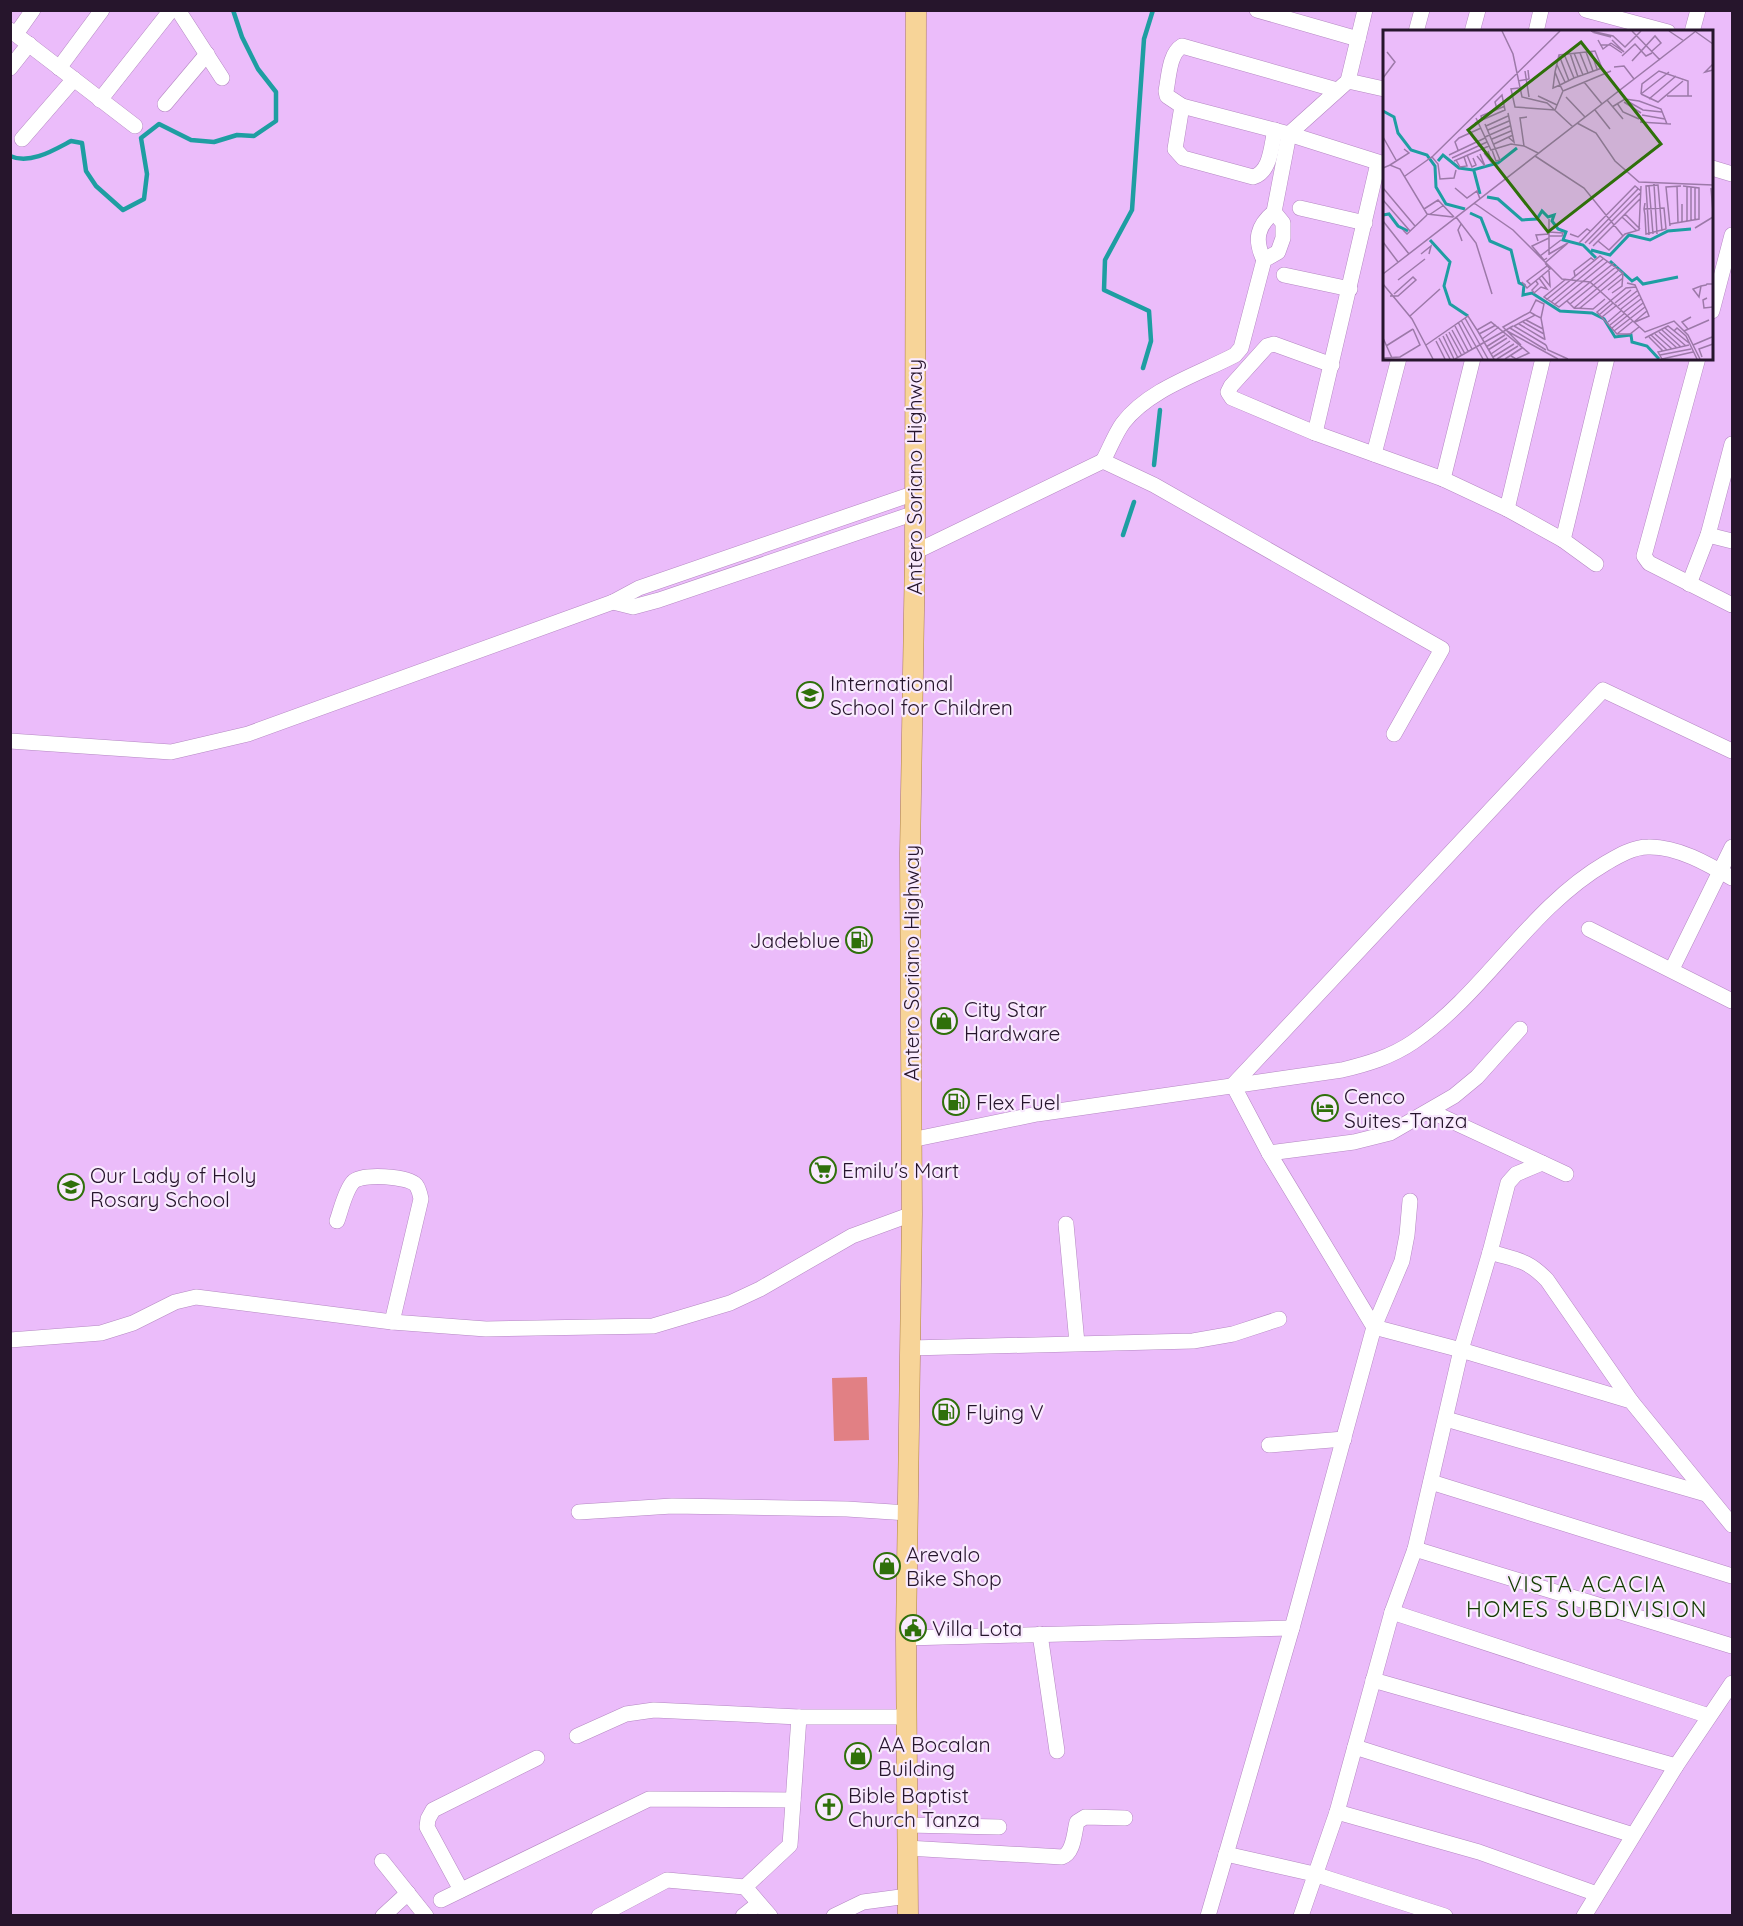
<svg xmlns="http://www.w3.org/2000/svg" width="1743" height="1926" viewBox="0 0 1743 1926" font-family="Quicksand,sans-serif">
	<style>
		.green { fill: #e18084 }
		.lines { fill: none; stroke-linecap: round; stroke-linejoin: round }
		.stream { stroke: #1e9ea2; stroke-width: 4.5 }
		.minor-casing { stroke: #b487c2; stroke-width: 16 }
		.major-casing { stroke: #ab7e45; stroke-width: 21 }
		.minor { stroke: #fff; stroke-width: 15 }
		.major { stroke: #f7d498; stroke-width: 20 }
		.labels { text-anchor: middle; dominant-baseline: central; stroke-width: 4.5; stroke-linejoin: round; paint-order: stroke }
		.street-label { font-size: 21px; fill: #26152c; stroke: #f9eafe }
		.poi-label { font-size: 21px; fill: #26152c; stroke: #f9eafe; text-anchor: start }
		.neighbourhood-label { font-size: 22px; letter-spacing: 1.5px; fill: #123b00; stroke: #f9eafe }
		.inset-river { fill: none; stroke: #1e9ea2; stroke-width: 3 }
		.inset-road { fill: none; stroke: #9c79a8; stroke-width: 1.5 }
		.view { fill: #2f700a; fill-opacity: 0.15; stroke: #2f700a; stroke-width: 3 }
		.inset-edge { fill: none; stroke: #26152c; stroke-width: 3 }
	</style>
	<rect width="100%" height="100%" fill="#ebbcfa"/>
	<polygon class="green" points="867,1377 869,1440 834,1441 832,1378"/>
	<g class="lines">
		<g class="stream">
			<path d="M10 156C30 165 54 150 71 141L82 143 86 171 96 186 123 210 144 199 147 174 141 138 159 124 191 140 214 142 237 135 254 136 276 121V92L258 69 242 37 233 10"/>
			<polyline points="1143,368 1151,341 1149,311 1104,290 1105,260 1132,210 1144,39 1153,10"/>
			<polyline points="1154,465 1160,410"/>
			<polyline points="1123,535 1134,502"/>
		</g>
		<defs>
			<g id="minor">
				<polyline points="178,10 222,78"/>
				<polyline points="1257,10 1358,39"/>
				<polyline points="1586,10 1668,32"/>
				<polyline points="10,30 135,126"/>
				<polyline points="1416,32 1422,10"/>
				<polyline points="1472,32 1478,10"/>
				<polyline points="1536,32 1541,10"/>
				<polyline points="1692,32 1698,10"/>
				<polyline points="16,34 33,10"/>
				<polyline points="10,68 29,44"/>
				<polyline points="59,68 102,10"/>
				<polyline points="1348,81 1365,10"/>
				<path d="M1337 90 1182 46C1169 54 1169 77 1166 91L1167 96 1182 106 1289 134 1384 164"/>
				<polyline points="100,100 171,10"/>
				<polyline points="165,104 207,54"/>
				<path d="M1182 106 1175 149 1183 158 1253 177C1271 172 1271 146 1275 130"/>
				<polyline points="22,139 74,79"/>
				<polyline points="1712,168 1732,174"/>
				<polyline points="1300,208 1365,223"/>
				<path d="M1264 260C1254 240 1257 226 1274 212"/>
				<polyline points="1284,275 1350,289"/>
				<polyline points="1712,311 1732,235"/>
				<polyline points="1698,358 1644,556 1649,563 1732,605"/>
				<polyline points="1332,365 1274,344 1267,346 1231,386 1228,392 1232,398 1315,433 1443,479 1507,509 1563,540 1596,564"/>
				<polyline points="1315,433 1378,163"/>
				<polyline points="1374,454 1399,358"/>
				<path d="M1103 461C1110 448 1115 434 1123 423 1149 389 1199 374 1235 355L1241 348 1264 260 1278 252 1283 238V223L1274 212 1289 134 1348 81 1384 89"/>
				<polyline points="1443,479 1473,358"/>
				<polyline points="1507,509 1543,358"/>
				<polyline points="1708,535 1732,541"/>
				<polyline points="1563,540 1607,358"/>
				<polyline points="915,552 1103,461 1154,485 1442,649 1394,734"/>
				<polyline points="1689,584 1708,535 1732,444"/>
				<polyline points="613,602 633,607 659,600 915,513"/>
				<polyline points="10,741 171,752 248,734 613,602 639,588 915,493"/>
				<polyline points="1589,929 1732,1001"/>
				<polyline points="1672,969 1732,847"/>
				<polyline points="1430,1111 1566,1174"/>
				<path d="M911 1140 1037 1114 1342 1070C1367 1064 1391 1057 1413 1042 1485 993 1529 908 1606 863 1618 856 1633 847 1648 847 1677 846 1708 864 1732 878"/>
				<polyline points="1269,1153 1354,1142 1390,1133 1454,1096 1477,1077 1520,1029"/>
				<path d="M337 1221C341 1210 345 1191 353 1182 362 1173 408 1176 416 1185 419 1189 420 1194 421 1199L392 1322"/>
				<polyline points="1066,1224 1077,1343"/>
				<polyline points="1490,1252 1508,1183 1516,1174 1542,1163"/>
				<polyline points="1374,1327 1269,1153 1233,1085 1603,690 1732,751"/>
				<polyline points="1374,1327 1402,1261 1407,1235 1410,1201"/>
				<polyline points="10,1340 101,1333 133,1323 175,1302 196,1297 392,1322 486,1329 653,1326 730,1303 760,1289 852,1236 912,1214"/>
				<polyline points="910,1348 1193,1341 1233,1334 1279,1319"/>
				<polyline points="1446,1419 1706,1494"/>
				<polyline points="1269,1445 1344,1439"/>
				<polyline points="1431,1482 1732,1576"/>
				<polyline points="579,1512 672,1506 847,1509 908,1513"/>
				<polyline points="1415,1549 1732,1646"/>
				<polyline points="1392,1612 1709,1716"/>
				<polyline points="1040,1634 1057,1751"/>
				<polyline points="906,1638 1292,1628"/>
				<polyline points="1373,1680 1676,1766"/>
				<polyline points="577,1736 626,1714 654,1710 799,1717 906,1717"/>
				<polyline points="1355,1747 1633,1835"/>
				<polyline points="1337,1812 1479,1852 1597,1894"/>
				<polyline points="907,1825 999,1827"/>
				<path d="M907 1848 1062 1857C1074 1853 1074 1833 1077 1822L1085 1817 1125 1818"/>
				<polyline points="1226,1854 1314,1874 1445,1916"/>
				<polyline points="382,1861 426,1916"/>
				<polyline points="461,1890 427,1827 428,1819 433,1810 537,1758"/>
				<polyline points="441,1900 649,1799 793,1800"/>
				<polyline points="383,1916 408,1893"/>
				<polyline points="599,1916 667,1880 745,1887"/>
				<polyline points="743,1916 758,1904"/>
				<polyline points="770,1916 745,1887 790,1845 799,1717"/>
				<polyline points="834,1916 863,1902 908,1896"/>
				<polyline points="1208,1916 1292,1628 1374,1327 1461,1350 1631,1401 1732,1525"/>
				<path d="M1301 1916 1337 1812 1392 1612 1415 1549 1461 1350 1490 1252C1516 1260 1527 1259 1547 1280L1631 1401"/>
				<polyline points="1584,1916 1676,1766 1732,1683"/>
			</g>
			<polyline id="major" points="908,1916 906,1638 912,1214 910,854 915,552 916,10"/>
		</defs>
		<use href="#minor" class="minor-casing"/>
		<use href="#major" class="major-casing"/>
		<use href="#minor" class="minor"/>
		<use href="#major" class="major"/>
	</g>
	<defs>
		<symbol id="school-ring" viewBox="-11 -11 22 22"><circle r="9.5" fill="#f9eafe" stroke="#2f700a" stroke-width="1.5"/><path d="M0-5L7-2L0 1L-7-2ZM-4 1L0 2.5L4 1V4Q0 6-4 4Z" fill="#2f700a"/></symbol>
		<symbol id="fuel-ring" viewBox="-11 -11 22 22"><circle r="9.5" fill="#f9eafe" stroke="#2f700a" stroke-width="1.5"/><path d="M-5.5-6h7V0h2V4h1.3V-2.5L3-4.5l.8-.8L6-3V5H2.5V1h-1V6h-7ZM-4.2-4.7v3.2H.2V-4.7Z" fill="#2f700a"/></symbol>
		<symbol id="shop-ring" viewBox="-11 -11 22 22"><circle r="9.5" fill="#f9eafe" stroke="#2f700a" stroke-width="1.5"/><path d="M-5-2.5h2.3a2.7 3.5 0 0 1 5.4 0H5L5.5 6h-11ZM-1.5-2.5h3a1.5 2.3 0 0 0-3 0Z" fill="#2f700a"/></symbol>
		<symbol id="hotel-ring" viewBox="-11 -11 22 22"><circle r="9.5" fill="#f9eafe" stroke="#2f700a" stroke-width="1.5"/><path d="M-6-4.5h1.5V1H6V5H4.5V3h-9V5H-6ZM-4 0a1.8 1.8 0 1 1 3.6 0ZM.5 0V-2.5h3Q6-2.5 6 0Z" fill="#2f700a"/></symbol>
		<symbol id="supermarket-ring" viewBox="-11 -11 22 22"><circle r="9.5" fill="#f9eafe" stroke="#2f700a" stroke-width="1.5"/><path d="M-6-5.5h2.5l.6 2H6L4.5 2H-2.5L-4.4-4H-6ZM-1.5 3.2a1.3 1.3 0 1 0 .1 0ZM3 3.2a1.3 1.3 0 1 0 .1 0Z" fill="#2f700a"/></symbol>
		<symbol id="civic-ring" viewBox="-11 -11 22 22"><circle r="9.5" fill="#f9eafe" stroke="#2f700a" stroke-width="1.5"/><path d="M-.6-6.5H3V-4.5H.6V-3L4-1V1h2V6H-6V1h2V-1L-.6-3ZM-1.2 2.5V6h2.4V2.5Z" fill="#2f700a"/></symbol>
		<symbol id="church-ring" viewBox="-11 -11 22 22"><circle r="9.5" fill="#f9eafe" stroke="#2f700a" stroke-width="1.5"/><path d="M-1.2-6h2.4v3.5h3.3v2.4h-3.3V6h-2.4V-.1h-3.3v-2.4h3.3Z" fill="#2f700a"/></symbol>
	</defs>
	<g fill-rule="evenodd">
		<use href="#school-ring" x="795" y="680" width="30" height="30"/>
		<use href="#fuel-ring" x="844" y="925" width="30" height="30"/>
		<use href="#shop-ring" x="929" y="1006" width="30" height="30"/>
		<use href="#fuel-ring" x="941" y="1087" width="30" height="30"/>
		<use href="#hotel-ring" x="1310" y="1093" width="30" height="30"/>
		<use href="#supermarket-ring" x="808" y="1155" width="30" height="30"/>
		<use href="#school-ring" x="56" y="1172" width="30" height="30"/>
		<use href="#fuel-ring" x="931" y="1397" width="30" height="30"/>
		<use href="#shop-ring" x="872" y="1551" width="30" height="30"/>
		<use href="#civic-ring" x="898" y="1613" width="30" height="30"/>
		<use href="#shop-ring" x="843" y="1741" width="30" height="30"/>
		<use href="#church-ring" x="814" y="1792" width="30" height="30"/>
	</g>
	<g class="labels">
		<g class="street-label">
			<text transform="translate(914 477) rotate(-90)">Antero Soriano Highway</text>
			<text transform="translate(911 963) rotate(-90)">Antero Soriano Highway</text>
		</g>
		<g class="poi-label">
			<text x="830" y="683">International<tspan x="830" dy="24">School for Children</tspan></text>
			<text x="840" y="940" text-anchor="end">Jadeblue</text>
			<text x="964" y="1009">City Star<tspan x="964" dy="24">Hardware</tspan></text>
			<text x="1344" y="1096">Cenco<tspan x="1344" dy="24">Suites-Tanza</tspan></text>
			<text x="976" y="1102">Flex Fuel</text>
			<text x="842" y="1170">Emilu's Mart</text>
			<text x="90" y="1175">Our Lady of Holy<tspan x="90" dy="24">Rosary School</tspan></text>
			<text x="966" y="1412">Flying V</text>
			<text x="906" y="1554">Arevalo<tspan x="906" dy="24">Bike Shop</tspan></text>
			<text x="932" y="1628">Villa Lota</text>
			<text x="878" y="1744">AA Bocalan<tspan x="878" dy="24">Building</tspan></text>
			<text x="848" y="1795">Bible Baptist<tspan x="848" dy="24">Church Tanza</tspan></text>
		</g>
		<g class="neighbourhood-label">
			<text x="1587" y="1584">VISTA ACACIA<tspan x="1587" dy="25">HOMES SUBDIVISION</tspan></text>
		</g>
	</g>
	<g transform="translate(1383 30)">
		<rect width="330" height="330" fill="#ebbcfa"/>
		<path class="inset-river" d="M0 81 11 87 15 103 28 120 44 125 52 136 53 157 63 174 82 179M55 131 60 125 76 138 90 140 115 133 134 118M91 141 97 164M104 167 115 169 139 190 154 189 159 181 165 187 171 185 169 191 175 199 183 202 180 210 200 215 213 228M87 183 98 188 107 211 128 220 136 253 141 255 140 265 149 263 177 281 209 283 221 289 232 307 248 305 249 312 264 316 276 329M0 185 6 184 15 196 25 201M47 210 67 232 61 256 67 274 85 286M208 220 227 225 246 205 267 210 285 201 308 199M227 231 249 251 254 248 260 254 295 247"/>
		<path class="inset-road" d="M119 1 130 24 139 67 164 73 190 97M208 1 230 6 242 17 258 1M249 1 277 30M286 1 301 11M209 2 228 7M313 2 330 14M215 10 220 19 228 13M228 13 241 22 229 10M217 15H227L239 23M208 21 214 39M203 22 210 41M187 23 195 47M191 23 200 45M197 23 205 43M181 24 191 48M176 25 186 51M239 26 252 14 263 26 269 23M249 31 272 6 278 13 269 21M330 34 322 42 330 40M174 35 182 52M231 37 241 36 251 49M142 41 146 67M172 42 170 58 177 55 191 48 219 38 212 21 176 25 172 42 177 55 180 61 228 41M0 48 12 32 4 22M135 51 146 49 145 40M201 52 219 74M136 58 128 59 132 77 172 80 180 61M258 64 259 54 276 41 305 51V66M258 64 275 72 300 51M258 64 286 42M155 66 174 75M284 66H309M183 67 202 87M266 69 293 46M224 70 240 89M244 71 260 80 279 82M241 72 258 83M234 73 240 82 256 89M229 77 242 69 256 71 278 79 284 94M212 80 227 99M125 83 131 112 125 107M259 85 282 89M144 87 137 88 141 116 155 123M93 88 108 120 128 114 141 116M99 90 98 86 122 76M257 92 288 94M92 93 122 80 119 65 112 72 114 79M194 93 213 103 232 131 256 152 330 155M102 94 117 130 113 131 109 120M103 96 125 86M105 100 126 91M0 107 13 130M102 107 127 96M109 109 128 101M111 114 130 105M75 120 72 112 76 108 98 98M101 123 109 133 105 121M66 125 102 108M84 125 89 137 93 135 90 128M94 126 102 136 97 124M152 126 201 158 240 206M49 127 55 134 57 149 71 148 73 140M69 128 104 112M73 130 77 137 84 136 81 127M71 131 106 116M7 135 26 123 21 119M0 138 7 135 17 139 44 184 70 187M22 146 50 126 177 1M271 154 274 204M266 156 270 204M294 156 295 193M304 157V191M308 157V190M312 157V189M0 158 32 196M72 158 84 168 94 161 97 169M328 158 330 182M0 170 27 201M91 173 130 200 179 249 207 252 262 302 291 291 305 305 317 329M299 174V193M41 179 55 170 71 187M261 179 281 178 283 199 263 204 262 185 261 179 262 173M242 184 257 199M46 185 61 175M73 187 93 213 109 264M239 187 254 201M166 189V225M0 191 26 224M78 194 75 200 79 211M287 194 316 189V158L300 156M287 196 283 157 298 156M312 198 330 187M20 200 24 204 44 185M166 202 180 203 179 206H166M187 204 195 207 204 199 207 201M266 205 263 156 275 155 279 201M155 211 153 205 166 204M215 211 226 220 242 204 256 200 258 156M0 212 15 232M196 213 252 156 258 161M202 213 255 159M206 214 257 163M210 216 257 169M38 224 48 216 46 224M157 226 178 210M164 228 161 230 149 216 166 208M163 232 185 213 166 224M0 244 313 1M159 246 167 256 166 241M192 246 191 241 208 228 212 231M183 249 161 267 176 277 231 233M15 250 42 229M153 251 155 254 149 260 151 263 158 257 164 259 156 248M139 252 144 258 167 239 162 233M244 253 252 255 264 281M0 254 29 289 50 329M148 255 144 251 164 236M318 256 316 267 310 259 318 256 323 255 324 254H330M253 257 243 258 214 282 234 304H247L256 297M225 260 240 248M7 266H15L33 250 30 247 11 264M324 268 320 270 321 278 330 277M163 270 217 226 240 243 239 256 229 263M184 271 191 278 237 239M168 272 220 229M232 273 248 260M187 274 234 236M171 275 225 231M235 276 254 261M191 278 210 279 222 269M197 278 240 243M238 279 256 265M147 282 153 270 161 274 158 288M241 282 258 269M216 285 230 273M27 286 57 259M219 287 234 275M82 288 105 329M78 290 100 329M143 290 160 299M75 292 89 319M140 292 161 304M225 292 239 280M251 292 264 281 266 286 252 292M136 294 161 309M227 295 242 283M72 296 85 321M127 298 163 320M229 298 260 273M282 298 303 316M305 299 299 292 308 287M69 300 82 324M279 300 298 317M124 301 175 329M231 301 262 277M291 301 294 298 303 306 314 329M301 301 326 290M66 302 79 326M276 302 294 318M63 304 75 328M96 304 113 295M234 304 250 291M272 304 289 319M268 305 284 320M60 306 71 329M266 307 280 321M0 308 9 328M56 308 67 329M262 308 285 296 306 313M99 309 116 297M162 310 158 288 152 285 131 296 163 315M53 311 62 329M43 315 85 286 94 300M138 315 120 297 147 282 152 285M163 315 165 320 185 329M310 315 329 307M3 316 30 299M103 317 122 305M105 320 124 308M108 324 127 311M277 325 308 319M110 327 131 314M319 327 316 319 330 314M0 328 17 327 37 315 30 299M72 329 130 296M111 329 94 300 108 292 146 323 133 329 128 326M114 329 135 316M122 329 139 318M279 329 275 322 306 315M279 329 310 322"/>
		<path class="view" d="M198 12 278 114 165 202 85 100Z"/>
		<rect width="330" height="330" class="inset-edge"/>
	</g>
	<rect width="1743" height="1926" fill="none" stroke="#26152c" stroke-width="24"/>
</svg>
